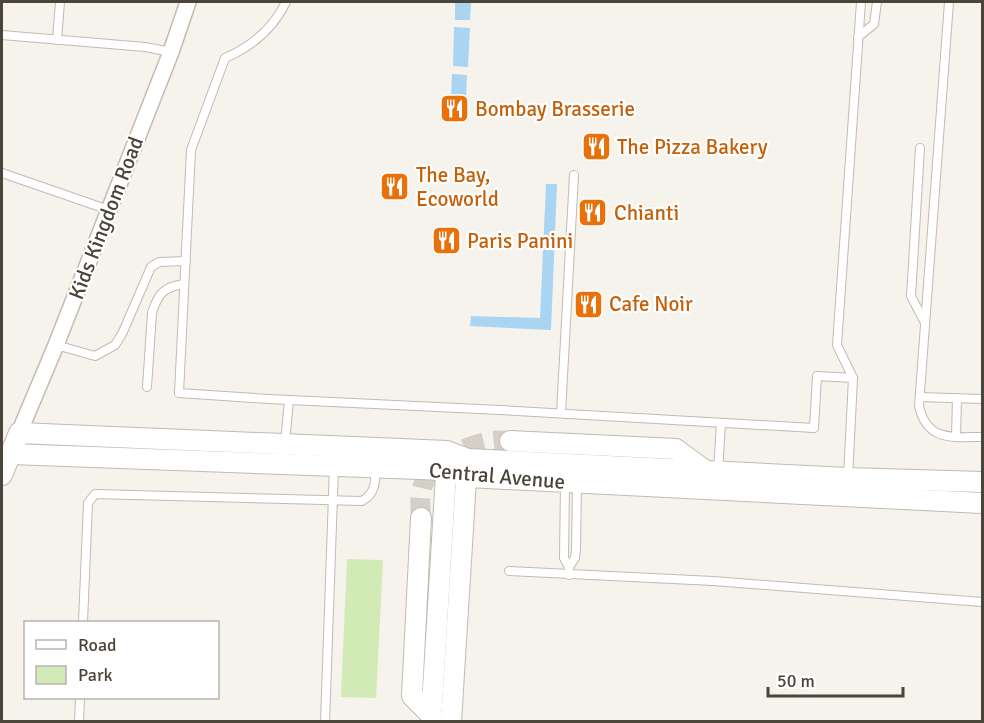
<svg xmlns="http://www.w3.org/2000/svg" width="984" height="723" viewBox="0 0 984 723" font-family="Signika,sans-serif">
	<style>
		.green { fill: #d2eab5 }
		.water { fill: #a9d4f2 }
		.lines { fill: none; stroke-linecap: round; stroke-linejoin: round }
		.tertiary-tunnel { stroke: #d4d0c8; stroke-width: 20; stroke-dasharray: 20 10; stroke-linecap: butt }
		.service-casing { stroke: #c2bbae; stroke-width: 10 }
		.minor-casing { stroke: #c2bbae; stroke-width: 18 }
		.tertiary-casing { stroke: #c2bbae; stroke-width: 22 }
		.service { stroke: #fff; stroke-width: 8 }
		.minor { stroke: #fff; stroke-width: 15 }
		.tertiary { stroke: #fff; stroke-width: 20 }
		.labels { text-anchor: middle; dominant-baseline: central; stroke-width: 4.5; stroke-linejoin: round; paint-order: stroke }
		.food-label { font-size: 21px; fill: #c56008; stroke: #fff; text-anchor: start }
		.street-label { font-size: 21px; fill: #4b4439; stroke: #fff }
	</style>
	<rect width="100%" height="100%" fill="#f6f3ec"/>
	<polygon class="green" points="347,559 383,560 376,698 341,697"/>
	<g class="water">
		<polygon points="455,2 471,2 470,20 455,20"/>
		<polygon points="454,27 470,28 468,67 453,66"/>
		<polygon points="452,74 467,75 466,98 451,97"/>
		<polygon points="546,184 557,184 551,330 470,326 471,316 540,318"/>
	</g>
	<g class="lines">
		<path class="tertiary-tunnel" d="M421 518C420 505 419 488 427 477 439 459 470 444 491 441 497 440 504 441 510 441"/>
		<defs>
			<g id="service">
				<path d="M286 2C273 29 253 46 225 58L191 150 179 393 269 399 500 410 814 428 817 376 853 378"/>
				<path d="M949 2 919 406C927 442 953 437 982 437"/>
				<polyline points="2,35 145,47 171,52"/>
				<polyline points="858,37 874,24 877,2"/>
				<polyline points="57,40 60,2"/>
				<polyline points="920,148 911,296 924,321"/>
				<polyline points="2,173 109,210"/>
				<polyline points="56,345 95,356 115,345 122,334 151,267 159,262 186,261"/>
				<path d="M147 387 152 313C158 294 163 287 184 284"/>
				<polyline points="920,397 982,399"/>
				<polyline points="561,413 574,175"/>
				<polyline points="956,437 957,398"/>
				<polyline points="285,443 289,400"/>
				<polyline points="718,471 721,423"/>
				<polyline points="848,478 853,378 837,345 861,2"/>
				<polyline points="565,483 564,558 569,567 569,575"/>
				<polyline points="569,567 575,558 576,549 577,484"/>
				<polyline points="509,571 713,581 982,602"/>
				<path d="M83 622 88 503 95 494 362 501C375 494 376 482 375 469"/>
				<polyline points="79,722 80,698"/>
				<polyline points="325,722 334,467"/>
			</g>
			<polyline id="minor" points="19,433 56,345 109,210 171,52 188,2"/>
			<g id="tertiary">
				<polyline points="510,441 676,449 706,471"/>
				<polyline points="11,454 447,470 467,477 982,503"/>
				<polyline points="2,475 19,433 447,451 468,459 848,478 982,482"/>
				<polyline points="421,518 412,696 432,716"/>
				<polyline points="431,722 447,458"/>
				<polyline points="451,722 467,464"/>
			</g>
		</defs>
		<use href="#service" class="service-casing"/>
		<use href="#minor" class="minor-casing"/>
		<use href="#tertiary" class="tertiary-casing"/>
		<use href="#service" class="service"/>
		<use href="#minor" class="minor"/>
		<use href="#tertiary" class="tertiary"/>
	</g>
	<defs>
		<symbol id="restaurant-square" viewBox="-11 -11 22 22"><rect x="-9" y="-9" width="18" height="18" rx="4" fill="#e8710a" stroke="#fff"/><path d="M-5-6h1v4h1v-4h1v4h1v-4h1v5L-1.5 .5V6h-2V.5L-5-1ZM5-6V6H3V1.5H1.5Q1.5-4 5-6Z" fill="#fff"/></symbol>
	</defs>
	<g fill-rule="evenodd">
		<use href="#restaurant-square" x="438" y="92" width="33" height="33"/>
		<use href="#restaurant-square" x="580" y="130" width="33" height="33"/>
		<use href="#restaurant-square" x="378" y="170" width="33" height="33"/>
		<use href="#restaurant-square" x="576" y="196" width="33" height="33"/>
		<use href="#restaurant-square" x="430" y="224" width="33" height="33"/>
		<use href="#restaurant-square" x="572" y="288" width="33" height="33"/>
	</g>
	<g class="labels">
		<g class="food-label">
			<text x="475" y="109">Bombay Brasserie</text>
			<text x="617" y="147">The Pizza Bakery</text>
			<text x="416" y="175">The Bay,<tspan x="416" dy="24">Ecoworld</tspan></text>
			<text x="614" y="213">Chianti</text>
			<text x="467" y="241">Paris Panini</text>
			<text x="609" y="304">Cafe Noir</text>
		</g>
		<g class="street-label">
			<text transform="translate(106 218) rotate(-69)">Kids Kingdom Road</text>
			<text transform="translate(497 476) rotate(5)">Central Avenue</text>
		</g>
	</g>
	<rect width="984" height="723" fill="none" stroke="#4b4439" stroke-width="6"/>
	<rect x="24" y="621" width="195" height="78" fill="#ffffff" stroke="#b7b4b0" stroke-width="1.5"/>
	<rect x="36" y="640" width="30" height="9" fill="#ffffff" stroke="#b7b4b0" stroke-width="1.5"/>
	<text x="78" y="651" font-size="18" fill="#4b4439">Road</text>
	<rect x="36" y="666" width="30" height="18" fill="#d2eab5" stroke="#b7b4b0" stroke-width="1.5"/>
	<text x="78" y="681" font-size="18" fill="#4b4439">Park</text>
	<path d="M768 687v9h135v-9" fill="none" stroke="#4b4439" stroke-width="3"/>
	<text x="777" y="687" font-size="18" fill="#4b4439" stroke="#ffffff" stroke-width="4.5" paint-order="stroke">50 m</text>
</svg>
